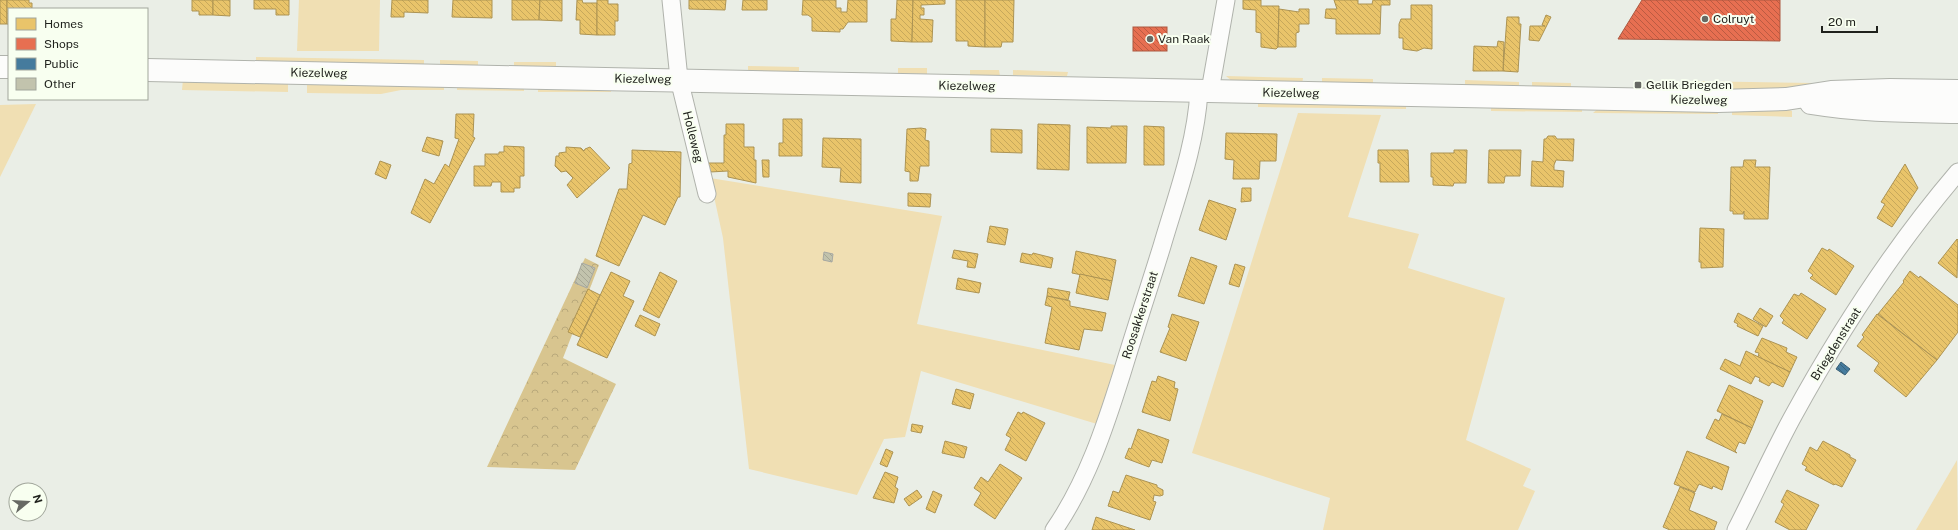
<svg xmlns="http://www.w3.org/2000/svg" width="1958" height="530" viewBox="0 0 1958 530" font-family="'Public Sans',sans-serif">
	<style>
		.green { fill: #f0dfb3 }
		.forest { fill: url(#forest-crowns) }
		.homes { fill: url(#homes-back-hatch); stroke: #ac9353 }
		.shops { fill: url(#shops-back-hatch); stroke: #ab5841 }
		.public { fill: url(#public-back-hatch); stroke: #3a6076 }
		.building { fill: url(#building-back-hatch); stroke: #a6a8a2 }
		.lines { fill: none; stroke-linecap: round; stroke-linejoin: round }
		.minor-casing { stroke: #b0b3ac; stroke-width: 19 }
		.primary-casing { stroke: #b0b3ac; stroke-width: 24 }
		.minor { stroke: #fcfcfb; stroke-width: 17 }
		.primary { stroke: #fcfcfb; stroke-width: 22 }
		.poi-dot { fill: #666963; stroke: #f8fff0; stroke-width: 1.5 }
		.labels { text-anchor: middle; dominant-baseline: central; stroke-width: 4; stroke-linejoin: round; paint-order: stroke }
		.poi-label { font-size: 12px; fill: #1f211c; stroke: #f8fff0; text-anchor: start }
		.street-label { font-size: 12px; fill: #1f211c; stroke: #f8fff0 }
	</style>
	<defs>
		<pattern id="forest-crowns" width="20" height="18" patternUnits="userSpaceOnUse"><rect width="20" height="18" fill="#d8c58f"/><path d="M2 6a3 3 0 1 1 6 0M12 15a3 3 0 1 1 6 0" fill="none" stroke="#b9a97b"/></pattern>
		<pattern id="homes-back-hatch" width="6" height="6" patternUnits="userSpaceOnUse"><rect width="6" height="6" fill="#e9c46a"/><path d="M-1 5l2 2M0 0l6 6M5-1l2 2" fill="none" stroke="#c7a85b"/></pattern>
		<pattern id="shops-back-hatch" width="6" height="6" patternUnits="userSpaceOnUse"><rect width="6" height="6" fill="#e76f51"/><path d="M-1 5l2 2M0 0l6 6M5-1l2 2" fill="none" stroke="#bb5b42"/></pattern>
		<pattern id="public-back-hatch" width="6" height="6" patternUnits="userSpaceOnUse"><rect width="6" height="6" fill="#457b9d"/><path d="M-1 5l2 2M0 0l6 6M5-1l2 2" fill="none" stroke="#39647f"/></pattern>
		<pattern id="building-back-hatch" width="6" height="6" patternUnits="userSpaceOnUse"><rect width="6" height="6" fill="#c2c3ad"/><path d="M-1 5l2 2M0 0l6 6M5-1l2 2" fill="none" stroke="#a6a794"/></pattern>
	</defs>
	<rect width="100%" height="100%" fill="#eaeee6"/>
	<g class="green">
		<polygon points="299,0 380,0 379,51 297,51"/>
		<polygon points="256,57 424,60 424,66 256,63"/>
		<polygon points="440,60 478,61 478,66 440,66"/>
		<rect x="514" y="62" width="42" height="5"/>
		<polygon points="748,66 799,67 799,71 748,71"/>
		<polygon points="898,68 927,68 927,74 898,73"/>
		<polygon points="970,70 999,70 1000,76 970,75"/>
		<polygon points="1013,70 1068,72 1067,76 1013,75"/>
		<polygon points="1226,76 1303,78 1302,84 1233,82"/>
		<polygon points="1322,78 1373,79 1373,85 1322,84"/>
		<polygon points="183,79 288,81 288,92 182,90"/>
		<polygon points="1465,80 1519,82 1519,87 1465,86"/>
		<polygon points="307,81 444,85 444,90 401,90 381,94 307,93"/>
		<polygon points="1689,81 1814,83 1815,85 1805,88 1721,91 1688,84"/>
		<polygon points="1532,82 1571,83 1571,88 1532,87"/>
		<polygon points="457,84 524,86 524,91 457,90"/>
		<rect x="538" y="86" width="73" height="6"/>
		<polygon points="1258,101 1406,103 1406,109 1258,107"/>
		<polygon points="36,104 0,177 0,105"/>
		<polygon points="1491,105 1577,107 1582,110 1582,112 1491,111"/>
		<polygon points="1600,107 1718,108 1718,114 1593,113"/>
		<polygon points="1782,108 1792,111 1792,117 1732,115 1732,109"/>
		<polygon points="1298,113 1381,115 1348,217 1419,234 1408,268 1505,298 1466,440 1531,469 1523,486 1535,491 1518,530 1323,530 1330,498 1192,453"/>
		<polygon points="710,178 942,216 917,324 1115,365 1097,424 921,371 905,437 884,439 857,495 749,469 723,238"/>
		<polygon points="1957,460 1958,530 1916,530"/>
	</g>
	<polygon class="forest" points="585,258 599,265 563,358 616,384 575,470 487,467"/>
	<g class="homes">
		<rect x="0" y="0" width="7" height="24"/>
		<polygon points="7,0 29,0 29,3 32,3 32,9 9,9 9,24 7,24"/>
		<polygon points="192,0 213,0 213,15 199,15 199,11 192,11"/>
		<polygon points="213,0 230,0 230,16 213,15"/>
		<polygon points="254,0 289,0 289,15 276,15 276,9 254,9"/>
		<polygon points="392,0 428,0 428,13 404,12 404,17 391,17"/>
		<polygon points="453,0 492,0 492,18 452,17"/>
		<polygon points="512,0 540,0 539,20 512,20"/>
		<polygon points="540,0 562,0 562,21 539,20"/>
		<polygon points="577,0 582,0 583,3 597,3 597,35 580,34 580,20 576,20"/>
		<polygon points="597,0 608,0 608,4 618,4 618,21 615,21 615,35 597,35"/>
		<polygon points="689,0 726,0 725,10 689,9"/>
		<polygon points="743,0 767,0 767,10 742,10"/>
		<polygon points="803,0 836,0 836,8 841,8 841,12 847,12 848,0 867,0 867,22 848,22 843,29 840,29 840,32 812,31 812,18 808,15 802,15"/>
		<polygon points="897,0 913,0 912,42 891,41 891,19 896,19"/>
		<polygon points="913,0 945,0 945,4 921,5 921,8 924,8 924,15 920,15 920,19 933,20 932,42 912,42"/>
		<polygon points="956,0 985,0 985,47 968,46 968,41 956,41"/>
		<polygon points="985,0 1014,0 1013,42 1002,42 1001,47 985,47"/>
		<polygon points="1243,0 1261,0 1261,6 1279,6 1278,47 1276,49 1261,47 1261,33 1256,32 1256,10 1243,9"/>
		<polygon points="1334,0 1358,0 1358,4 1372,4 1373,0 1390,0 1390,5 1381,5 1380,34 1336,34 1336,19 1325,18 1326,9 1337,9"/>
		<polygon points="1411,5 1432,5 1432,49 1424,48 1417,51 1403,49 1403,38 1399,38 1399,24 1401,19 1411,19"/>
		<polygon points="1279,9 1299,12 1299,9 1309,9 1309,24 1299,24 1299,32 1296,33 1296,47 1278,47"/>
		<polygon points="1546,15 1551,17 1539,41 1529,40 1530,26 1545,26 1542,25"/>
		<polygon points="1507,17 1519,17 1519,24 1521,24 1518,72 1503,71"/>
		<polygon points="1498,41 1504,42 1503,71 1473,71 1474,46 1497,47"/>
		<polygon points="456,114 474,114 473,137 475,138 430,223 411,213 425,179 434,184 445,164 449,167 459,139 455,138"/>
		<polygon points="783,119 802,119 802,156 779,156 779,143 783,143"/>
		<polygon points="726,124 744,124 744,147 754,147 754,160 756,160 756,183 728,177 728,171 710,172 708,163 724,163 724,135 726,135"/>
		<polygon points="1038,124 1070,125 1069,170 1037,169"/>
		<polygon points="1111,126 1127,126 1126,163 1087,163 1087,127 1111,128"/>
		<polygon points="1144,126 1164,127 1164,165 1144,165"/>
		<polygon points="921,128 926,129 925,140 929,141 929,166 920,166 918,181 910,181 910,172 905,171 907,129"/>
		<polygon points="991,129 1022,130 1022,153 991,152"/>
		<polygon points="1226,133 1277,134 1276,161 1260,161 1259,179 1233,179 1234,160 1225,159"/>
		<polygon points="1548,136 1555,136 1557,139 1574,139 1573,161 1556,160 1554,165 1554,170 1564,171 1563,187 1531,186 1532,161 1543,162 1544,139 1546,139"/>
		<polygon points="427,137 443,141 439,156 422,151"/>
		<polygon points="823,138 861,139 861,183 840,182 841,168 822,167"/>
		<polygon points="504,146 524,147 524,176 520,176 520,188 514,188 514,192 501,192 501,182 492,182 491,186 474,186 474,166 485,166 485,154 499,154 499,152 504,152"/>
		<polygon points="566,147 581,148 584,151 585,149 590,147 610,168 577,198 567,185 573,178 566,171 561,172 555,166 556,156 559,156 559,153 566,152"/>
		<polygon points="632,150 681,152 680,197 678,197 665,225 643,215 619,266 596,256 619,189 627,189 629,164 632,163"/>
		<polygon points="1378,150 1408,150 1409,182 1380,182 1380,163 1378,163"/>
		<polygon points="1454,150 1467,150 1466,183 1454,183 1453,186 1433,185 1433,177 1431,177 1431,153 1454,153"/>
		<polygon points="1489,150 1521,150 1520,176 1505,176 1504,183 1488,183"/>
		<polygon points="762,160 769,160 769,177 763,177"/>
		<polygon points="1744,160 1756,160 1755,167 1770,167 1768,219 1744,219 1744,211 1743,214 1733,214 1733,211 1730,211 1731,167 1743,167"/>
		<polygon points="380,161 391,165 386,179 375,174"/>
		<polygon points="1905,164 1918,188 1892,227 1877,218 1885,204 1881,202"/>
		<polygon points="1242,188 1251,188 1251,201 1241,202"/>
		<polygon points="908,193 931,194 930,207 908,206"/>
		<polygon points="1209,200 1236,209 1226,240 1199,230"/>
		<polygon points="990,226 1008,229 1005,245 987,242"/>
		<polygon points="1700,228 1724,229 1723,267 1701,268 1701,262 1699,262"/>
		<polygon points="1957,239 1958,240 1957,278 1938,263"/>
		<polygon points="1822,248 1828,251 1829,249 1854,266 1836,295 1810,278 1813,275 1808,271"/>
		<polygon points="954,250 978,254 975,268 967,267 968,261 952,258"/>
		<polygon points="1076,251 1116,260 1112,281 1072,273"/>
		<polygon points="1022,253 1032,255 1033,253 1053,258 1051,268 1020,262"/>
		<polygon points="1191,257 1217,266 1204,304 1178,296"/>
		<polygon points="1235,264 1245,267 1239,287 1229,284"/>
		<polygon points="1910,271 1919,278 1920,276 1958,305 1958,332 1937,360 1878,314 1904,282 1903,281"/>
		<polygon points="611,272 630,281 623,296 634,301 607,358 577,345"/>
		<polygon points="660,272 677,281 659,318 643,310"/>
		<polygon points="1080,274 1112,281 1108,300 1076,293"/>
		<polygon points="958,278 981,283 979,293 956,289"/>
		<polygon points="1048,288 1070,292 1068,300 1047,296"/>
		<polygon points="588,289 600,295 580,337 568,332"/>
		<polygon points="1801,293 1826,309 1807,339 1782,323 1784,320 1780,316 1794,294 1799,296"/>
		<polygon points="1047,296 1070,301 1070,306 1106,313 1102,331 1084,329 1079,350 1045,343 1052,307 1045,305"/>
		<polygon points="1760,308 1773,316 1766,327 1753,319"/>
		<polygon points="1738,313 1763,326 1758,336 1737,326 1738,324 1734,322"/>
		<polygon points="1172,314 1199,322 1186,361 1160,352 1170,328 1168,327"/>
		<polygon points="1877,314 1937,360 1906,397 1874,371 1879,363 1857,346 1864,337 1862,335"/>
		<polygon points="640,315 660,324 655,336 635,326"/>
		<polygon points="1762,338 1787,348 1786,352 1797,357 1790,372 1758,357 1759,353 1755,352"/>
		<polygon points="1746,351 1790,372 1783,387 1772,382 1769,386 1759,381 1760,378 1755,376 1751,384 1720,369 1725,359 1740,366"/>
		<polygon points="1158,376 1175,382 1174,388 1178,389 1170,421 1142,412 1152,381 1156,382"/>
		<polygon points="1729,385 1763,401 1752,428 1717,411"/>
		<polygon points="956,389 974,394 970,409 952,404"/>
		<polygon points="1018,412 1022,414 1023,412 1045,423 1026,461 1005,450 1011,438 1006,435"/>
		<polygon points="1722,414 1752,428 1745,444 1739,442 1735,451 1737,453 1706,438 1715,419 1719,421"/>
		<polygon points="912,424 923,426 921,433 911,431"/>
		<polygon points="1138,429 1169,440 1162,463 1152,460 1149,467 1125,458 1129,448 1131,449"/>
		<polygon points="945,441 967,447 964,458 942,453"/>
		<polygon points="1823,441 1850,455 1850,457 1856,460 1842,487 1835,484 1834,485 1805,470 1807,467 1802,464 1810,447 1817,451"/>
		<polygon points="886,449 893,452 887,467 880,464"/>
		<polygon points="1687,451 1729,467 1722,490 1713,486 1712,489 1699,484 1695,492 1674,484"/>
		<polygon points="1000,464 1022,478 995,519 974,505 981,493 974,488 981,477 988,482"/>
		<polygon points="885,472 898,477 895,487 898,489 894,503 873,498"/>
		<polygon points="1126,475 1157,485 1157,487 1163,490 1163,495 1160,496 1154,495 1153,501 1156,502 1150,520 1108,506 1113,491 1119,493"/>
		<polygon points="1680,487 1695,493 1689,510 1717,522 1714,530 1670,530 1663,527"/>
		<polygon points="917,490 922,497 909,506 904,499"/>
		<polygon points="1787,490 1819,505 1806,530 1790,530 1775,522 1784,504 1781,502"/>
		<polygon points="933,491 942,495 935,513 926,509"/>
		<polygon points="1096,517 1135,530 1092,530"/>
	</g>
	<g class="shops">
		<polygon points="1642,0 1780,0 1780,41 1618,39"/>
		<rect x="1133" y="27" width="34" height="24"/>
	</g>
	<polygon class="public" points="1841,362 1850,369 1845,375 1836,369"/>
	<g class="building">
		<polygon points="824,252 833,254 832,262 823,260"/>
		<polygon points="582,263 595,268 587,288 575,283"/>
	</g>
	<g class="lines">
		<defs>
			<g id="minor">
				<polyline points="671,0 679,79 707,194"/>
				<polyline points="1210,91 1226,0"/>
				<path d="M1054 530C1087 482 1105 427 1122 373 1135 330 1149 288 1162 246 1177 195 1196 144 1199 91"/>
				<path d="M1736 530C1755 493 1772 455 1792 418 1839 332 1894 247 1958 172"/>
			</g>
			<g id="primary">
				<polyline points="0,67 9,67"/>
				<polyline points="147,70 1718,101 1786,99 1831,92 1890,90 1958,91"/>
				<path d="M1811 103C1860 111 1909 111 1958 112"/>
			</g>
		</defs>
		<use href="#minor" class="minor-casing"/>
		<use href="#primary" class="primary-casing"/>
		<use href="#minor" class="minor"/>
		<use href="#primary" class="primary"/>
	</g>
	<g class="poi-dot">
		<circle cx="1705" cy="19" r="4"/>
		<circle cx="1150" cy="39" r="4"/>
		<rect x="1634" y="81" width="8" height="8" rx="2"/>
	</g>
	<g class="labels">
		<g class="poi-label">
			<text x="1713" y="19">Colruyt</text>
			<text x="1158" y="39">Van Raak</text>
			<text x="1646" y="85">Gellik Briegden</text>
		</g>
		<g class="street-label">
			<text transform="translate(319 73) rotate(1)">Kiezelweg</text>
			<text transform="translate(643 79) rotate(1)">Kiezelweg</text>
			<text transform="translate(967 86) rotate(1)">Kiezelweg</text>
			<text transform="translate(1291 93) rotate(1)">Kiezelweg</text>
			<text transform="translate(1699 100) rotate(1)">Kiezelweg</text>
			<text transform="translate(693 137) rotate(76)">Holleweg</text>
			<text transform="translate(1140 315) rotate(-72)">Roosakkerstraat</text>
			<text transform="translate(1836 344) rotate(-58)">Briegdenstraat</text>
		</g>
	</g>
	<rect x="8" y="8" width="140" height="92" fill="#f8fff0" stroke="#a1a69b"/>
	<rect x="16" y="18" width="20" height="12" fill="#e9c46a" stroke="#a1a69b"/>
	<text x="44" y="28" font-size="12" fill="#1f211c">Homes</text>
	<rect x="16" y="38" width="20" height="12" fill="#e76f51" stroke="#a1a69b"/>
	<text x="44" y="48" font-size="12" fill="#1f211c">Shops</text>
	<rect x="16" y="58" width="20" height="12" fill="#457b9d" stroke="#a1a69b"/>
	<text x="44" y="68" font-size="12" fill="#1f211c">Public</text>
	<rect x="16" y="78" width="20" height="12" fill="#c2c3ad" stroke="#a1a69b"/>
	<text x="44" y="88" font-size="12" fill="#1f211c">Other</text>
	<g transform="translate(28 502) rotate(72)"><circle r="19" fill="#f8fff0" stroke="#a1a69b"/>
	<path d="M0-3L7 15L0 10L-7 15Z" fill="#666963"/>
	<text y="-6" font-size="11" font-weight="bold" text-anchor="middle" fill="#1f211c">N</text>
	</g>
	<path d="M1822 26v6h55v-6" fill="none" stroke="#1f211c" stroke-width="2"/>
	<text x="1828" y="26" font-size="12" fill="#1f211c" stroke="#f8fff0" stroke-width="3" paint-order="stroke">20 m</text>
</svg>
